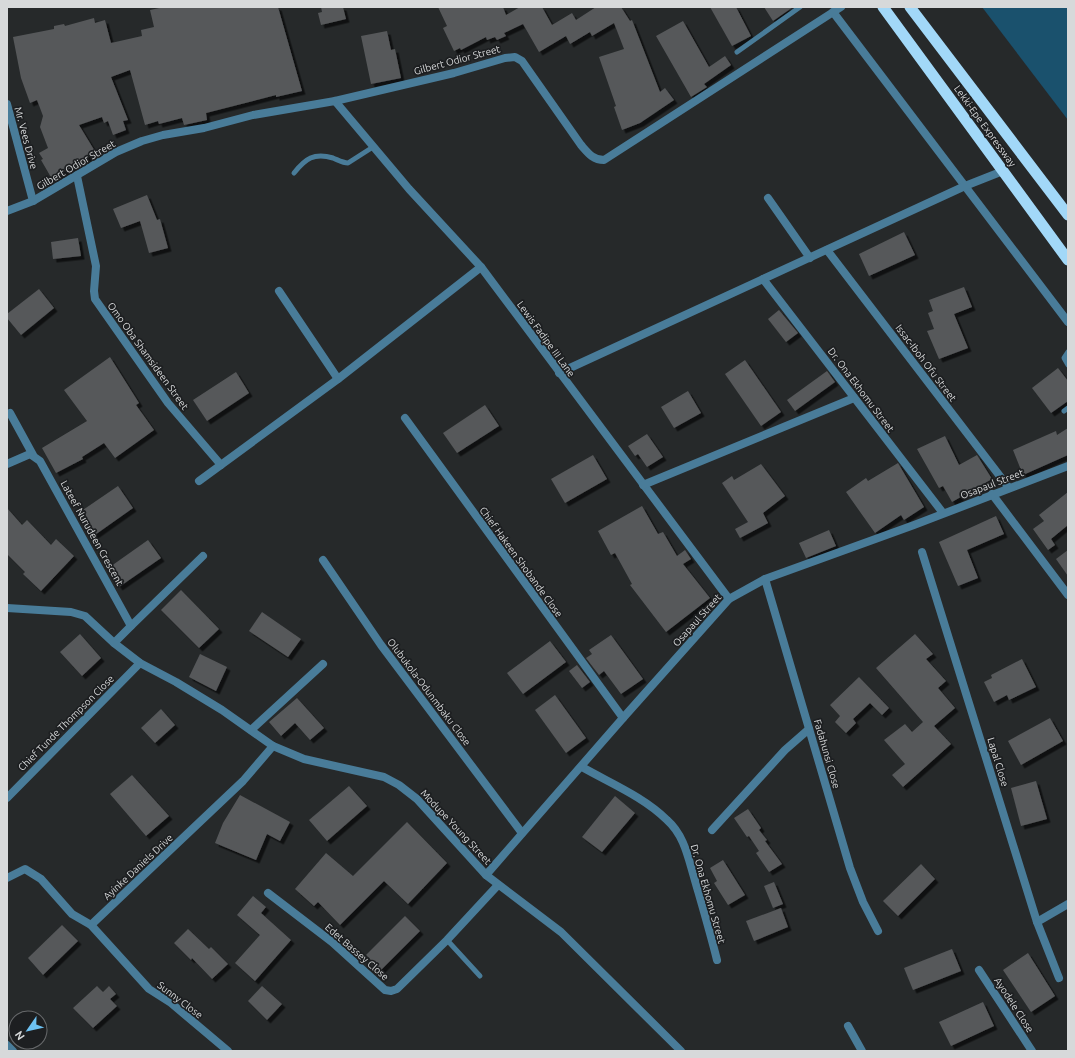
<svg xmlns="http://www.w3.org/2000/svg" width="1075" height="1058" viewBox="0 0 1075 1058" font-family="Ubuntu,sans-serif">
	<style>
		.green { fill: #1a516d }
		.building { fill: #56585a; filter: url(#shadow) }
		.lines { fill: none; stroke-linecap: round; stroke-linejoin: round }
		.service { stroke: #497c99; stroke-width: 5 }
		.minor { stroke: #497c99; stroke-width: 8 }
		.trunk { stroke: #a2d8f8; stroke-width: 11 }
		.labels { text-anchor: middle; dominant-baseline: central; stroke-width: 3.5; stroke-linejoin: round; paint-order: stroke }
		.street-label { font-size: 10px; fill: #d7d9da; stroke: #1d1f21 }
	</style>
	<defs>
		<filter id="shadow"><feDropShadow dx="3.5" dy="3.5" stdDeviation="0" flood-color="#0009"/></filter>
	</defs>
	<rect width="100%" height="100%" fill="#26292a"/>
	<polygon class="green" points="982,7 1068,7 1068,120"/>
	<g class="building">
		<polygon points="164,7 278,7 302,91 276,97 276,95 206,113 207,120 184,125 182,118 159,124 158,121 145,125 130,70 111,77 128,120 123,121 126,130 113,135 108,121 104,123 102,117 79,125 96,153 52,179 41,160 43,159 39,153 48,148 40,127 43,116 37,100 30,103 21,78 13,37 54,29 54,26 64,24 65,26 94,18 95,23 105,20 111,43 142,36 141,30 154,27 150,10"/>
		<polygon points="321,7 343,7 346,19 321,25 318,13 322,12"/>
		<polygon points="438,7 503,7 506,15 520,7 542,7 552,25 572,13 576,20 596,7 621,7 630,21 632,20 660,92 665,88 674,100 640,123 622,130 614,107 616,106 599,57 624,49 614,23 592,36 590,32 570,44 566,36 539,52 523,24 504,33 506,36 497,40 495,37 487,40 486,37 461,50 460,48 454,51 443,28 447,26"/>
		<polygon points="710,7 736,7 751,36 732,46"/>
		<polygon points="764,7 793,7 773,21"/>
		<polygon points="683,21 709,67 725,56 731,65 704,84 707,87 691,97 656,36"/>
		<polygon points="387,31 391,50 395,49 401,78 371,84 361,36"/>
		<polygon points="147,195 157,220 160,219 168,248 149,253 140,221 121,228 113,209"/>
		<polygon points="904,232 915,255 869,276 859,254"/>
		<polygon points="78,238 81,256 53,259 51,242"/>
		<polygon points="964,287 972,307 954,314 968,348 939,359 927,331 934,329 928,313 933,311 929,300"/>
		<polygon points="39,289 54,308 21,335 7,318 7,314"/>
		<polygon points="779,310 798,333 786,342 768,319"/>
		<polygon points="110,357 139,403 136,405 154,430 115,458 104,443 82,457 83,459 56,473 42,448 87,421 64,390"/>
		<polygon points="745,360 781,412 761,426 725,374"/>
		<polygon points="1058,368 1068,381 1068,401 1051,413 1032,388"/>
		<polygon points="827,371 835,382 795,411 787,400"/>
		<polygon points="236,372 249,393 207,421 193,400"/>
		<polygon points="688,391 701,413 674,428 661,407"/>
		<polygon points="485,405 499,426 457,453 443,433"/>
		<polygon points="1068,428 1068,455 1023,475 1013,450 1056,431 1057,435"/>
		<polygon points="647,434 663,457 647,467 638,454 635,456 628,446"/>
		<polygon points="945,436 959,465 977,455 992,479 952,502 943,486 939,488 917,449"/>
		<polygon points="593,455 607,479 565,503 551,479"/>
		<polygon points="898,463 924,507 904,520 901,515 875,533 846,492 866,478 868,481"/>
		<polygon points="761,464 785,496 763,513 768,523 740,538 735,529 748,522 722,483 732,476 734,480"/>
		<polygon points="118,486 133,508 92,537 77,514"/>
		<polygon points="1068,492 1068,525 1051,539 1055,545 1048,550 1033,529 1044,521 1039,515"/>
		<polygon points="642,506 658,534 663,532 677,556 685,550 691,559 683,564 710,598 666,632 630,585 632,584 615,553 611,555 598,531"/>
		<polygon points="7,508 22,525 27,520 51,545 56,539 74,556 41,591 23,574 25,572 7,554"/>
		<polygon points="996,516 1004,534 967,550 978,578 958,586 939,542"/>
		<polygon points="829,530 836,546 806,558 799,543"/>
		<polygon points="148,540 161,558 119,587 107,569"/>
		<polygon points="1068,550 1068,576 1056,559"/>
		<polygon points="181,590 219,629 199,648 161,610"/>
		<polygon points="262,612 301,639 288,657 249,631"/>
		<polygon points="80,634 101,658 82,676 60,652"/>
		<polygon points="915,634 933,654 926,659 946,681 938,688 955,708 934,726 951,744 903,787 892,775 905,764 884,740 905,724 912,732 923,722 876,668"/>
		<polygon points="611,635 643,679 621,694 604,671 599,675 586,658 592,654 589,650"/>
		<polygon points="550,641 566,662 523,694 507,673"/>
		<polygon points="200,654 227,667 216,691 189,677"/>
		<polygon points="1022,659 1036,687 1009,700 1007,695 994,702 984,682 992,678 991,675"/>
		<polygon points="577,665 590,682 582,688 569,671"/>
		<polygon points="859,677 889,708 882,715 870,703 853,719 856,723 846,733 835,722 840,716 830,705"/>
		<polygon points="555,695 586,738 566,753 535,710"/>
		<polygon points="297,698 324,728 310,740 295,723 281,736 269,722"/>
		<polygon points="161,709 175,725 155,743 141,728"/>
		<polygon points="1050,718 1063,741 1021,765 1008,741"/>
		<polygon points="132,775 169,816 146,836 110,794"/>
		<polygon points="1036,781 1047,819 1021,826 1011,788"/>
		<polygon points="349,786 367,806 327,841 309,820"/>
		<polygon points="240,795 290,822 280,841 267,834 256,860 215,843 223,823"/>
		<polygon points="615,796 635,813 602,852 582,837"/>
		<polygon points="748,809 761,828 759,830 767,840 765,841 782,864 769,872 756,853 759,851 749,836 747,837 734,818"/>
		<polygon points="407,822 447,863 408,904 384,881 340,925 318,902 314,906 295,889 326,853 353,876"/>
		<polygon points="723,860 745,895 728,905 714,883 717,881 710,868"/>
		<polygon points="921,864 935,879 898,916 883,901"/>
		<polygon points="774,882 783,904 773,908 764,886"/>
		<polygon points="253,896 266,907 261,913 291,940 255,981 235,963 260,935 237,915"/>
		<polygon points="781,908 788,927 754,941 746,921"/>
		<polygon points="405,916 420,931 381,970 366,955"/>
		<polygon points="62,925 78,941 43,975 28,958"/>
		<polygon points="188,929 209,949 211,947 228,964 212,979 192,958 191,960 174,943"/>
		<polygon points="952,949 961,971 913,990 904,968"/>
		<polygon points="1028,953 1055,996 1031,1012 1003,970"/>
		<polygon points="97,986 103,992 109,986 116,994 110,999 117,1006 93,1028 73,1008"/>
		<polygon points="262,986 282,1004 267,1020 248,1001"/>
		<polygon points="983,1002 994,1026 951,1046 939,1022"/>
	</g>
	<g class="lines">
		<g class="service">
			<polyline points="737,52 800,7"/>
			<path d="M294 173C305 159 314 152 333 158 338 160 343 163 348 163L373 147"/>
			<polyline points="1068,352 1064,358 1068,365"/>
			<polyline points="1064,411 1068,408"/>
			<polyline points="447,940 480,976"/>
		</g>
		<g class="minor">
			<polyline points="833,12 1068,322"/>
			<polyline points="335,101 409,189 481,267 729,599"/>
			<polyline points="7,104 33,201"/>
			<polyline points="77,176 96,266 94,291 95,299 168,403 221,465"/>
			<polyline points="768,198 810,258"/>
			<path d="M7 211 33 201 116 152 142 141 163 135 204 128 253 115 335 101 454 73 505 58 515 57 522 61 581 145C588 153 593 160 604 160L841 7"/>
			<polyline points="827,250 1009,488"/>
			<polyline points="763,279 943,513"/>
			<polyline points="279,291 338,379"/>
			<polyline points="559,373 965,186 1003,171"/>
			<polyline points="10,413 33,455"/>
			<polyline points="405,418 623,718"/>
			<polyline points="7,464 30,454 40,461 131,626 114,643"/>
			<polyline points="199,481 338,379 481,267"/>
			<polyline points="643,485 854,398"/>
			<polyline points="992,494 1068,595"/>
			<polyline points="922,552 1037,922 1059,978"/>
			<polyline points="323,560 381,645 522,833"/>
			<polyline points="765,579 850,868 863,902 878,931"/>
			<polyline points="7,608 71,612 85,616 114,643 140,663 176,682 222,710 273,746 304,759 384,777 399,785 417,799 486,875 561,932 681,1051"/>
			<polyline points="131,626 203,556"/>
			<polyline points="251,730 323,664"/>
			<path d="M582 767C610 783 644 797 667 820 684 835 688 857 694 877 702 905 710 932 717 960"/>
			<polyline points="7,798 140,663"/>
			<polyline points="712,830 785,750 809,729"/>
			<polyline points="486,875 623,718 729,599 765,579 914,525 1068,466"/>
			<polyline points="7,878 25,869 41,879 72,914 91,925 149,989 171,1003 228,1051"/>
			<polyline points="268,893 332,942 385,990 391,991 397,989 447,940 498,885"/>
			<polyline points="1037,922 1068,904"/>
			<polyline points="91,925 243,781 273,746"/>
			<polyline points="979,970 1032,1051"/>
			<polyline points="848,1026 862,1051"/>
			<polyline points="7,1045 13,1051"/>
		</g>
		<g class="trunk">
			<polyline points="883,7 1068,260"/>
			<polyline points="910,7 1068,215"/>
		</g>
	</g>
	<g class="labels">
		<g class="street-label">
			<text transform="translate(457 60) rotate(-15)">Gilbert Odior Street</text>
			<text transform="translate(985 126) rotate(54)">Lekki-Epe Expressway</text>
			<text transform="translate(26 138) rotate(75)">Mr. Vees Drive</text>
			<text transform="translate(76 165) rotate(-30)">Gilbert Odior Street</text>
			<text transform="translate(546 339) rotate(54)">Lewis Fadipe III Lane</text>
			<text transform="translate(148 356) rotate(54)">Omo Oba Shamsideen Street</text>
			<text transform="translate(926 363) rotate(53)">Issac-Iboh Ofu Street</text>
			<text transform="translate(861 390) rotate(53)">Dr. Ona Ekhomu Street</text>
			<text transform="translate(992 484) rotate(-21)">Osapaul Street</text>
			<text transform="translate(92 533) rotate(61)">Lateef Nurudeen Crescent</text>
			<text transform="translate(521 562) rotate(54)">Chief Hakeen Shobande Close</text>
			<text transform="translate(697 620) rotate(-48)">Osapaul Street</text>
			<text transform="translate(429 692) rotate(53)">Olubukola-Odunmbaku Close</text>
			<text transform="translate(66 723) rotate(-45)">Chief Tunde Thompson Close</text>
			<text transform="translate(827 754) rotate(74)">Fadahunsi Close</text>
			<text transform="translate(998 762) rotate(73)">Lapal Close</text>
			<text transform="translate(456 827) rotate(47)">Modupe Young Street</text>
			<text transform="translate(138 867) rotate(-43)">Ayinke Daniels Drive</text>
			<text transform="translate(708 894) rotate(74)">Dr. Ona Ekhomu Street</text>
			<text transform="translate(357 952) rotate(41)">Edet Bassey Close</text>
			<text transform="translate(180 1000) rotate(37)">Sunny Close</text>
			<text transform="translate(1014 1005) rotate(57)">Ayodele Close</text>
		</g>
	</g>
	<rect width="1075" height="1058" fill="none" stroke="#d7d9da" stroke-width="16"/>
	<g transform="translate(28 1030) rotate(236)"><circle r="19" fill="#1d1f21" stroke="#67696b"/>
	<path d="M0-3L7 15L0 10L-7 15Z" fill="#6dc2f3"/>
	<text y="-6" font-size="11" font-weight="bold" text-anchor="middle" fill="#d7d9da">N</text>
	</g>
</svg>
